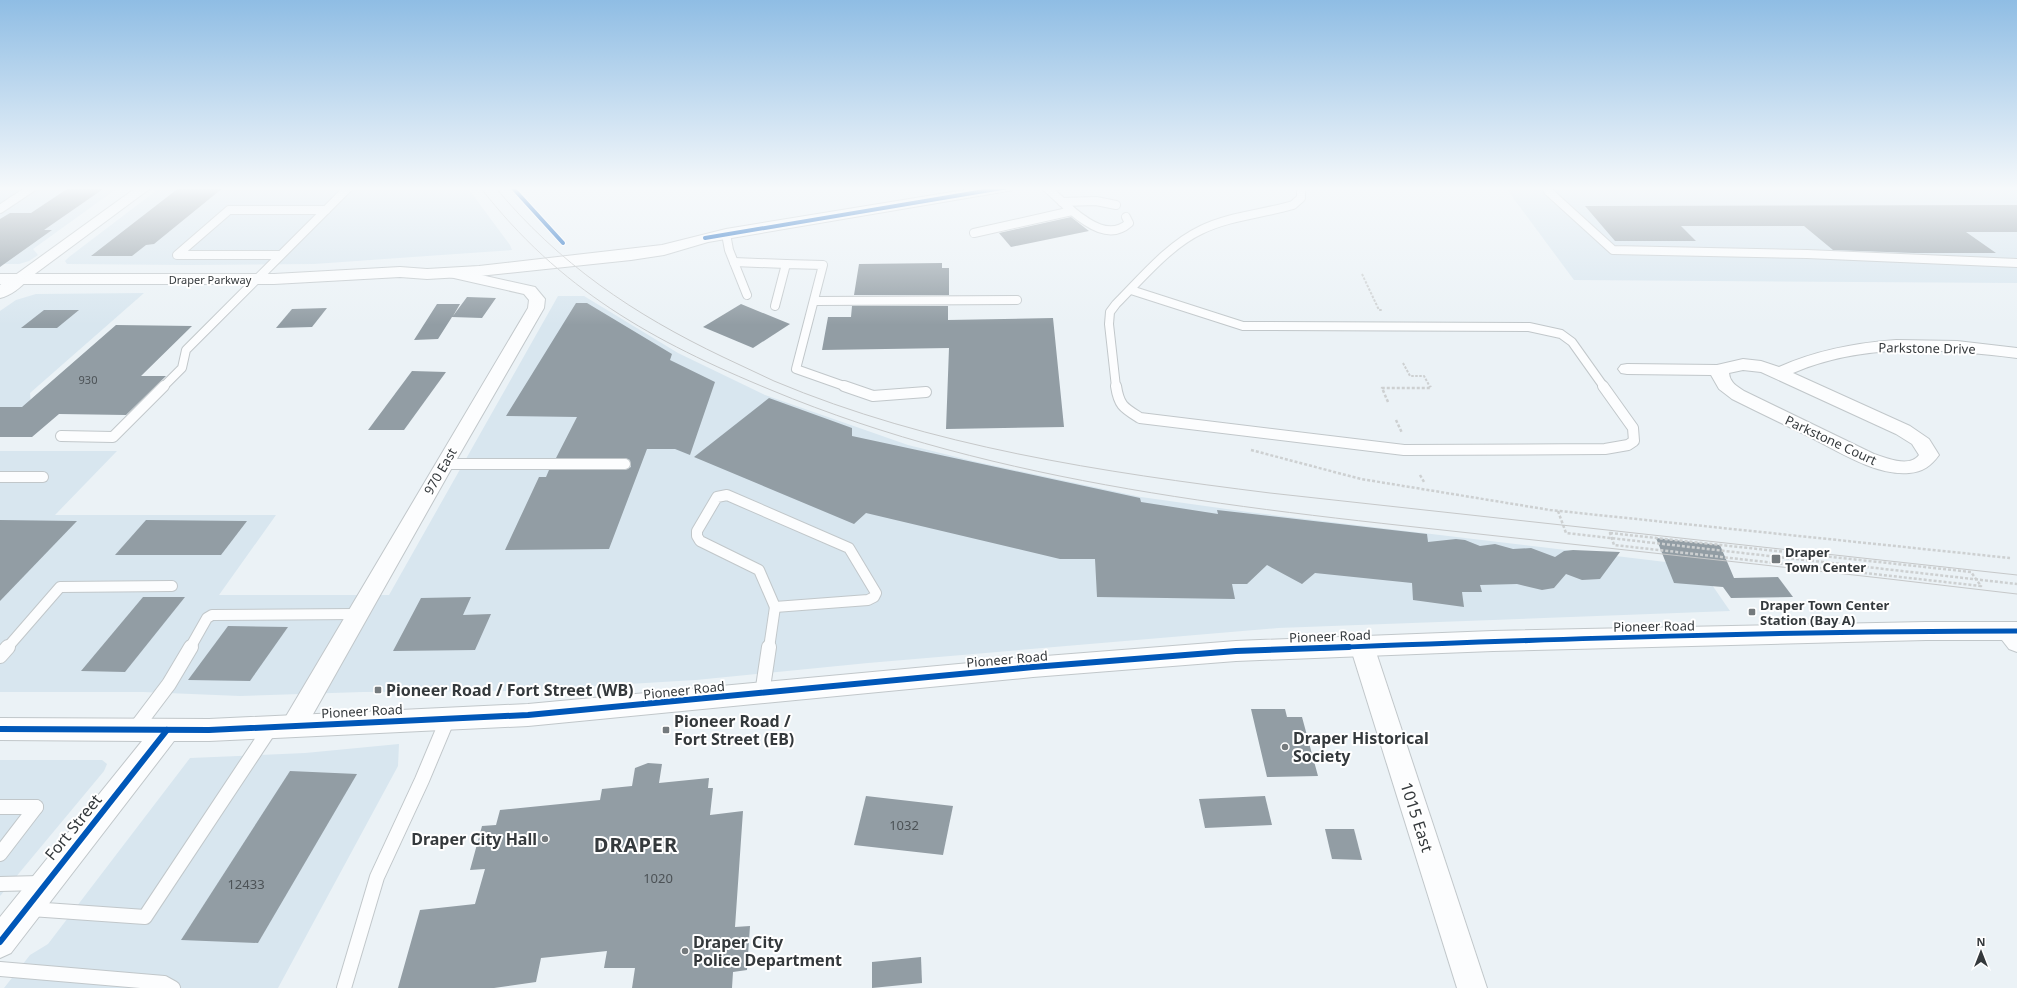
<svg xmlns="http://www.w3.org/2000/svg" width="2017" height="988" viewBox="0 0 2017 988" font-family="'Noto Sans',sans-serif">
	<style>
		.built { fill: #d8e6ef }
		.building { fill: #929da4 }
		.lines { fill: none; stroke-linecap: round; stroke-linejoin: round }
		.lane-far2-casing { stroke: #c1c7ca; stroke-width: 10 }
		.lane-far1-casing { stroke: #c1c7ca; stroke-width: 12 }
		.lane-casing { stroke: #c1c7ca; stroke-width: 16 }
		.street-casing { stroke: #c1c7ca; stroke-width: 2 }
		.secondary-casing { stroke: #c1c7ca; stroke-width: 2 }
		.primary-casing { stroke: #c1c7ca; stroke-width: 2 }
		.path-far1 { stroke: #cdd0d1; stroke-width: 2; stroke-dasharray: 2.5 1.5; stroke-linecap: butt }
		.path { stroke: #cdd0d1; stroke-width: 2.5; stroke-dasharray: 3 2; stroke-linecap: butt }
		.lane-far2 { stroke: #fcfdfe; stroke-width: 8 }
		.lane-far1 { stroke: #fcfdfe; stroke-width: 10 }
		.lane { stroke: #fcfdfe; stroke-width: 14 }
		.street { fill: #fcfdfe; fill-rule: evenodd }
		.secondary { fill: #fcfdfe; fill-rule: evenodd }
		.primary { fill: #fcfdfe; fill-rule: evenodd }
		.tram { stroke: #c6c8c9; stroke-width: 1 }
		.cycleway-far2-casing { stroke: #fff; stroke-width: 6 }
		.cycleway-far1-casing { stroke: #fff; stroke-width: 8 }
		.cycleway-casing { stroke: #fff; stroke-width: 9 }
		.cycleway-far2 { stroke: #0057b8; stroke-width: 4 }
		.cycleway-far1 { stroke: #0057b8; stroke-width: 5 }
		.cycleway { stroke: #0057b8; stroke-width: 6 }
		.poi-dot { fill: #747a7d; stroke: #fff; stroke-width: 1.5 }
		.labels { text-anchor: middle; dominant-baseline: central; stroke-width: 4; stroke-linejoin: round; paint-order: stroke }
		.far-street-label { font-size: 11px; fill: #34393c; stroke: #fff }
		.number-label { font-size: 11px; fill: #4c5256 }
		.street-label { font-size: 13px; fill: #34393c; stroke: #fff }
		.poi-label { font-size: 13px; font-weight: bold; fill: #34393c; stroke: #fff; text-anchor: start }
		.near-number-label { font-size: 13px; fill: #4c5256 }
		.near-poi-label { font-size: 16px; font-weight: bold; fill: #34393c; stroke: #fff; text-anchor: start }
		.near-street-label { font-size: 16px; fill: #34393c; stroke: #fff }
		.near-district-label { font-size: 20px; font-weight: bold; letter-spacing: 1px; fill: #34393c; stroke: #fff }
	</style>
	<rect width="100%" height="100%" fill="#ebf2f6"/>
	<g class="built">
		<polygon points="0,187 119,187 33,249 38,255 29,261 19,264 0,264"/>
		<polygon points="161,187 467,187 510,245 512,250 314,264 189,265 67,264 65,261 69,257"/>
		<polygon points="1505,187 2017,187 2017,283 1574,280"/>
		<polygon points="144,293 30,393 31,404 0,436 0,311 16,300 36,294"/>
		<polygon points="558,296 584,296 678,353 765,395 908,445 973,461 1141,497 1248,512 1699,566 1730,611 1278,628 868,663 696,680 511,691 363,692 240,696 143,692 0,692 0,451 117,451 55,515 276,515 219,595 389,595"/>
		<polygon points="399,744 398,766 278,988 4,988 30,955 48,944 190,758 305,753"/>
		<polygon points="0,760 102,760 107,764 104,771 0,896"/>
	</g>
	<g class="building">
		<polygon points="70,187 106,187 44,230 52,230 0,267 0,219 10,213 31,213"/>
		<polygon points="180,187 224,187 154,244 146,245 132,256 91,256"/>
		<polygon points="2017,205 2017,232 1966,232 1996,253 1914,253 1833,250 1804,226 1681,226 1696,241 1615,241 1585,206"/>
		<polygon points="1071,217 1089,231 1011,247 999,233"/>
		<polygon points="942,263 942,268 949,268 949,295 854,295 859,264"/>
		<polygon points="467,297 496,298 482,318 452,317 438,339 414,340 437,304 460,304 453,316"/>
		<polygon points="576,303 587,303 672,354 670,360 715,382 690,455 675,449 647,449 609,549 505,550 539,477 546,477 549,470 625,470 631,467 630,460 625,458 556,458 577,417 506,416"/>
		<polygon points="741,304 790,324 753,348 703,327"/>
		<polygon points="852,306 948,306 948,320 1053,318 1064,427 946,429 949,348 822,350 828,317 851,317"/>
		<polygon points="327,308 312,327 276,328 292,309"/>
		<polygon points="44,310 79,310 57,328 21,328"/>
		<polygon points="116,325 192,326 141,376 166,376 126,415 59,414 32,437 0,437 0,407 22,407"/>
		<polygon points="412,371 446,372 404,430 368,430"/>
		<polygon points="769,398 852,428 852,436 1140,498 1141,502 1218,514 1217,510 1427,534 1428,542 1456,539 1465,540 1480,546 1495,544 1513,549 1531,548 1555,557 1564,551 1573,550 1620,552 1600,579 1582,580 1566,574 1554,588 1542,590 1517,584 1480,585 1482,592 1462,592 1464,607 1413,600 1412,583 1315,573 1302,584 1267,565 1247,584 1232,584 1235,599 1097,597 1095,559 1060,559 866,513 854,524 694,457"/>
		<polygon points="0,520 77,521 0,601"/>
		<polygon points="146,520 247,521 221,555 115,555"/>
		<polygon points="1656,538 1720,545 1734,578 1778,577 1793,597 1731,598 1723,587 1674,583"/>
		<polygon points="143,597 185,597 125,672 81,671"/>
		<polygon points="471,597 463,615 491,614 475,650 393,651 421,598"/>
		<polygon points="228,626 288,627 250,681 188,680"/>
		<polygon points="1251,709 1285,709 1287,717 1302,717 1318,776 1267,777"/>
		<polygon points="648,763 662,764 659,783 709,778 708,788 713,788 710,815 743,811 735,927 750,926 747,970 733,972 732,988 632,988 635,968 604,968 607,951 541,958 536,982 494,988 398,988 420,910 475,904 485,869 470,870 482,826 496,825 500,810 600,800 602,789 632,786 635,768"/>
		<polygon points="290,771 357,774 258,943 181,940"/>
		<polygon points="866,796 953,806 943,855 854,845"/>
		<polygon points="1265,796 1272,825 1205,828 1199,799"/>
		<polygon points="1325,829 1354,829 1362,860 1332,859"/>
		<polygon points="921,957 922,983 872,988 872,962"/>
	</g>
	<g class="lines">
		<defs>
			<g id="lane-far2">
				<polyline points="1548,191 1613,250 1807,254 2017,263"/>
				<polyline points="1062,202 1096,201 1116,205"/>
				<polyline points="0,209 33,187"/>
				<path d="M1072 211C1088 224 1110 240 1129 223L1126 217"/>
				<polyline points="974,233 1072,211 1046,187"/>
				<polyline points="726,234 729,250 747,295"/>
				<polyline points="280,255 177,255 229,210 326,210"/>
				<polyline points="734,262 786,264"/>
				<polyline points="1131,290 1243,326 1529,327 1561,334 1572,342 1604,387"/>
				<polyline points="815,301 1017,300"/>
				<polyline points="775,306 786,264 823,265 796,369 847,387"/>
				<polyline points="163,387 182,368 186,350 349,187"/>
				<path d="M1116 387 1109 324 1110 312 1116 304C1141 279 1169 245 1201 230 1229 216 1263 214 1293 205L1301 198V187"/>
			</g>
			<g id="lane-far1">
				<polyline points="844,386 873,396 926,392"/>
				<path d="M1116 386C1119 406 1124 408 1140 418L1404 450 1605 449 1628 445 1634 441 1633 428 1603 386"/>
				<polyline points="61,436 113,437 164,386"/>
				<polyline points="444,464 625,464"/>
				<polyline points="0,477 43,477"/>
				<polygon points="727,495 849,548 876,593 874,597 868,600 775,607 759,570 700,541 697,536 697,531 717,497"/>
				<polyline points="7,648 60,587 172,586"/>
				<polyline points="190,648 207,618 212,615 358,614"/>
				<polyline points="769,648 775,607"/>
			</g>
			<g id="lane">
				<polyline points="0,656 8,647"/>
				<polyline points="762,694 769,647"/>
				<polyline points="135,729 169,684 191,647"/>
				<polyline points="0,807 36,807"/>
				<polyline points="0,854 36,807"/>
				<polyline points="0,884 40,883"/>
				<polyline points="31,909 145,917 271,727"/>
				<polyline points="0,969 164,983 173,988"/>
				<polyline points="344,988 377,877 422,780 448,718"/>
			</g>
			<g id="street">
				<polygon points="137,187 152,187 24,282 14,282 11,279 14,276"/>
				<polygon points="450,268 535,287 545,299 544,308 454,464 303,732 294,735 285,732 282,725 285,718 528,308 529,300 524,294 445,276 442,273 445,270"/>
				<path d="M1896 340 1957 341 2017 348V358C1942 349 1865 342 1793 373L1910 426 1929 439 1939 455C1931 466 1923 472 1909 473 1877 476 1839 452 1812 438 1785 425 1758 412 1732 399L1719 389 1711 375 1627 374 1621 373 1618 369 1621 365 1627 364 1717 365 1743 359 1761 361 1779 367C1817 350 1855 343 1896 340ZM1743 370 1761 372 1896 434 1912 444 1919 455C1909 468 1887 458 1874 454L1744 391C1737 386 1730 383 1729 373Z"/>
				<polygon points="2006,622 2014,625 2017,628 2017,652 2009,649 1995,631 1998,625"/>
				<polygon points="1362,637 1370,640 1374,646 1487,988 1457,988 1350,646 1354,640"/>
			</g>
			<g id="secondary">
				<path d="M19 274 25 275 28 279C22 287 10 296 0 298V285L13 275Z"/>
				<polygon points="1926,622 2017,622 2017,640 1926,640 1493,651 1236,661 1033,677 528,726 209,741 174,741 11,953 0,958 0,917 142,741 0,740 0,718 209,719 528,704 1033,657 1236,641 1493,631"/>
			</g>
			<polygon id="primary" points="983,187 1015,187 1013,190 1008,191 708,242 664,255 631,260 479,276 427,279 400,277 274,284 0,284 0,274 274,274 400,267 427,269 479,266 662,245 726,229"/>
		</defs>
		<use href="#lane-far2" class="lane-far2-casing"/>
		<use href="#lane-far1" class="lane-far1-casing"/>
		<use href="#lane" class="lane-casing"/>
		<use href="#street" class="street-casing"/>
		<use href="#secondary" class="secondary-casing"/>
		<use href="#primary" class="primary-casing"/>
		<g class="path-far1">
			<polyline points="1362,274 1379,310 1382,310"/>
			<polyline points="1403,363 1410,376 1424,376 1430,387"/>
		</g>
		<g class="path">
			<polyline points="1388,402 1382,388 1431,388 1430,386"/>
			<polyline points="1396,420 1402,433"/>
			<polyline points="1251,450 1361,479 1550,510 2010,558"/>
			<polyline points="1420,475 1424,482"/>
			<polyline points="1558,511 1566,533 2017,584"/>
			<polygon points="1610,533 1971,572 1981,586 1614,545"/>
		</g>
		<use href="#lane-far2" class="lane-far2"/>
		<use href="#lane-far1" class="lane-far1"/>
		<use href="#lane" class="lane"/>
		<use href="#street" class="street"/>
		<use href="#secondary" class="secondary"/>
		<use href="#primary" class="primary"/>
		<g class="tram">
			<path d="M480 187C560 290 652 341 771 390 1001 486 1252 509 1497 536 1670 555 1844 573 2017 594"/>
			<path d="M495 187C559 264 633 314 723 357 740 365 757 373 774 381 931 447 1102 472 1270 493L2017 575"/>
		</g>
		<defs>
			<g id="cycleway-far2">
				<polyline points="512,187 563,243"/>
				<polyline points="705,238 1008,187"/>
			</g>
			<path id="cycleway-far1" d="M1323 648C1554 639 1786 631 2017 631"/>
			<g id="cycleway">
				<polyline points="0,729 209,730 528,715 1033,667 1236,651 1349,647"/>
				<polyline points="0,942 167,730"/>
			</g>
		</defs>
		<use href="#cycleway-far2" class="cycleway-far2-casing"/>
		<use href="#cycleway-far1" class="cycleway-far1-casing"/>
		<use href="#cycleway" class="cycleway-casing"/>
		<use href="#cycleway-far2" class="cycleway-far2"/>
		<use href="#cycleway-far1" class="cycleway-far1"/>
		<use href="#cycleway" class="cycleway"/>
	</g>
	<linearGradient id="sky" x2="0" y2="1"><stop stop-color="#8fbde4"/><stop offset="0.58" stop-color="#f6f9fb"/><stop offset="1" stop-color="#f6f9fb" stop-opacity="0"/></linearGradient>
	<rect width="2017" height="325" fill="url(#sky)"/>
	<g class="poi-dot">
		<rect x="1771" y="554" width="10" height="10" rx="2"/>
		<rect x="1748" y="608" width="8" height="8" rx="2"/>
		<rect x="374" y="686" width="8" height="8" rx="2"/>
		<rect x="662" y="726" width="8" height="8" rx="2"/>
		<circle cx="1285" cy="747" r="4"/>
		<circle cx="545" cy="839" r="4"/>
		<circle cx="685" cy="951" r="4"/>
	</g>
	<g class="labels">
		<g class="far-street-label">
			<text x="210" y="279">Draper Parkway</text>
		</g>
		<g class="number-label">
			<text x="88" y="379">930</text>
		</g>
		<g class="street-label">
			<text transform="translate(1927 348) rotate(1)">Parkstone Drive</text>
			<text transform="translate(1831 440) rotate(25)">Parkstone Court</text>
			<text transform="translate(440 471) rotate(-60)">970 East</text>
			<text transform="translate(1654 626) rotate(-1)">Pioneer Road</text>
			<text transform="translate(1330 636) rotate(-2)">Pioneer Road</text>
			<text transform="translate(1007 659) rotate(-5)">Pioneer Road</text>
			<text transform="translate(684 690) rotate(-6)">Pioneer Road</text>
			<text transform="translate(362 711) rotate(-3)">Pioneer Road</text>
		</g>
		<g class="poi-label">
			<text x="1785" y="552">Draper<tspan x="1785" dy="15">Town Center</tspan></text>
			<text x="1760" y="605">Draper Town Center<tspan x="1760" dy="15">Station (Bay A)</tspan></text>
		</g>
		<g class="near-number-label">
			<text x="904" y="825">1032</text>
			<text x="658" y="878">1020</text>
			<text x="246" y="884">12433</text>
		</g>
		<g class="near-poi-label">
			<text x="386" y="690">Pioneer Road / Fort Street (WB)</text>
			<text x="674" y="721">Pioneer Road /<tspan x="674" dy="18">Fort Street (EB)</tspan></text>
			<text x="1293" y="738">Draper Historical<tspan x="1293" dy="18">Society</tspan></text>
			<text x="537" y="839" text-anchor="end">Draper City Hall</text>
			<text x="693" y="942">Draper City<tspan x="693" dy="18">Police Department</tspan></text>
		</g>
		<g class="near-street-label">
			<text transform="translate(1417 817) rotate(72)">1015 East</text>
			<text transform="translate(73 827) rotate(-51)">Fort Street</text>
		</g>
		<g class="near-district-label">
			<text x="636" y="844">DRAPER</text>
		</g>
	</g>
	<g transform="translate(1981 952)" stroke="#ffffff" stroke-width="3" paint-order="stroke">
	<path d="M0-3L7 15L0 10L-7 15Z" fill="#34393c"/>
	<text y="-6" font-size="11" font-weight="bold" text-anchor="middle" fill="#34393c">N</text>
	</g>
</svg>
